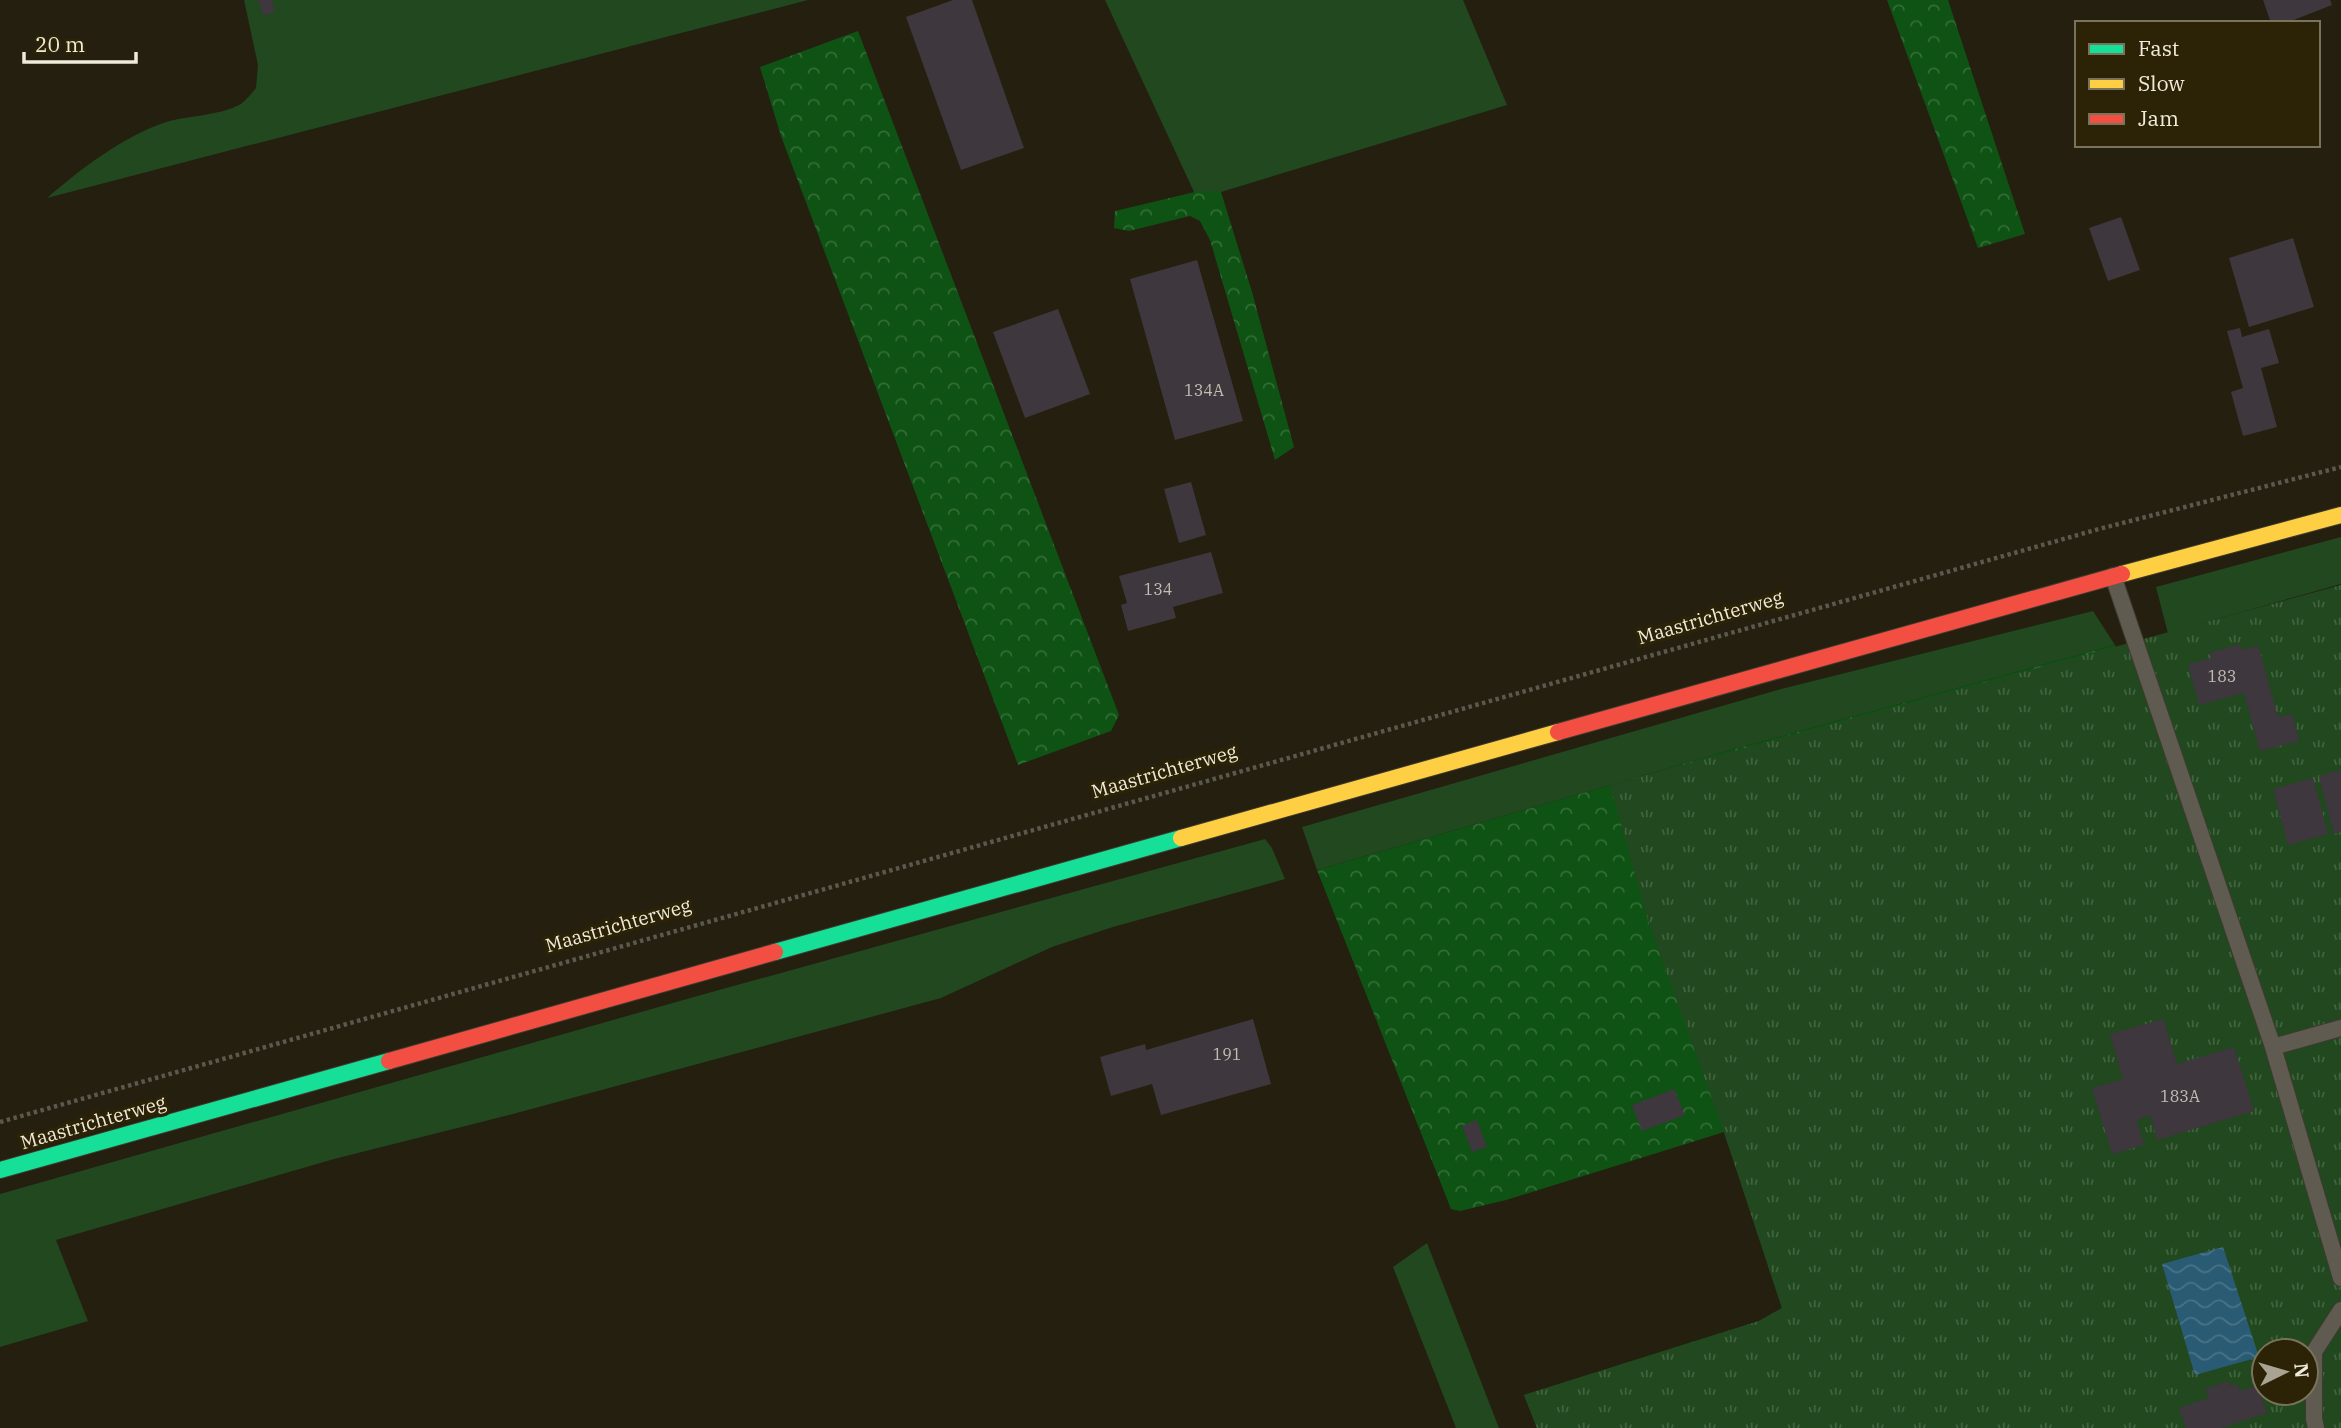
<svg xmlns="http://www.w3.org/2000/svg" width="2341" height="1428" viewBox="0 0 2341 1428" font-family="'IBM Plex Serif',serif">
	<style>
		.grass { fill: #21481f }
		.forest { fill: url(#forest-crowns) }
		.park { fill: url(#park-tufts); fill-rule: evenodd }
		.water { fill: url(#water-waves) }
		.building { fill: #3e373e }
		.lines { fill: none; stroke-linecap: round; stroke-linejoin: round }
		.lane-casing { stroke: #3f3b2f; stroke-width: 18 }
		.fast-casing { stroke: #3f3b2f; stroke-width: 18 }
		.slow-casing { stroke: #3f3b2f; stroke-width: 18 }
		.jam-casing { stroke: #3f3b2f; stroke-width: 18 }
		.path { stroke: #5c584d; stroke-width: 4.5; stroke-dasharray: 3.5 3.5; stroke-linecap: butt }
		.lane { stroke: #605b51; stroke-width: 16 }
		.fast { stroke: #16e098; stroke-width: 16 }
		.slow { stroke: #ffcf43; stroke-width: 16 }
		.jam { stroke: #f24e42; stroke-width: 16 }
		.labels { text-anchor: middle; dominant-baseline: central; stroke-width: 7; stroke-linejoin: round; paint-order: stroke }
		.number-label { font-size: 16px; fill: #c4bdb3 }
		.street-label { font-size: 19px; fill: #f0eada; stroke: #2c2307 }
	</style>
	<defs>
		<pattern id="forest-crowns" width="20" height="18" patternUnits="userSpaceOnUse" patternTransform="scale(1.75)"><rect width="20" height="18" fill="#0f5314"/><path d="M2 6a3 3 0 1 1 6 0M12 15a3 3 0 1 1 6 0" fill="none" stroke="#326c36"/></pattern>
		<pattern id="park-tufts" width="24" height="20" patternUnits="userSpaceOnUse" patternTransform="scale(1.75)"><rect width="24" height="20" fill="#21481f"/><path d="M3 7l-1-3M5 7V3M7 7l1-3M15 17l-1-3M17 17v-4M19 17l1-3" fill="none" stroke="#42633f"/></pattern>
		<pattern id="water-waves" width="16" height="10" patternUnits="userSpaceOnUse" patternTransform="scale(1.75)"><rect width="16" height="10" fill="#295b74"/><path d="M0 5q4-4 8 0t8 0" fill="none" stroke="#487387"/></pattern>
	</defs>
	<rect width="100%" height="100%" fill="#241f0f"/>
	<g class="grass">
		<path d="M244 0H808L47 198C82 168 122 137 166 122 190 115 219 116 241 104 246 100 252 93 256 88L258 65Z"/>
		<polygon points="1105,0 1463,0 1507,105 1221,192 1194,192"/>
		<polygon points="2341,537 2341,584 2196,625 2173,653 2156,587"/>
		<polygon points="2093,611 2115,645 1735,749 1317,870 1302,827 1781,689"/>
		<polygon points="1265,839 1272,848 1285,879 1113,927 1052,947 941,998 513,1114 334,1159 56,1240 88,1321 0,1347 0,1194 701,995"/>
		<polygon points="1427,1243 1499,1428 1456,1428 1393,1267"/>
	</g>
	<g class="forest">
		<polygon points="1887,0 1948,0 2025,234 1978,248"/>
		<polygon points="858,31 1119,715 1111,731 1018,765 781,136 760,67"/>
		<polygon points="1199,191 1221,192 1252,292 1294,447 1275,460 1210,240 1200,221 1190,216 1129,231 1114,228 1115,211"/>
		<polygon points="2115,645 2145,713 1848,1329 1537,1428 1524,1395 1759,1321 1782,1308 1724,1132 1506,1200 1460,1211 1451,1209 1317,870 1735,749"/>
	</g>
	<path class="park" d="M2341 585V1428H1537L1524 1395 1759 1321 1782 1308 1724 1132 1649 924 1610 785ZM2264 1351H2306V1393H2264Z"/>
	<polygon class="water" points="2223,1247 2259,1357 2195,1375 2162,1264"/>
	<g class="building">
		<polygon points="258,0 272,0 275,12 263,15"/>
		<polygon points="953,0 972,0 1024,148 961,170 906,17"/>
		<polygon points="2263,0 2330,0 2332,5 2286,23 2271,23"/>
		<polygon points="2121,217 2140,270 2108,281 2089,228"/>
		<polygon points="2293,238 2314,307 2249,327 2229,258"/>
		<polygon points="1197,260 1243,421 1175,440 1130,279"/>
		<polygon points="1058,309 1090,394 1025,418 993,332"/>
		<polygon points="2240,328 2242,337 2269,329 2279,363 2261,368 2277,427 2243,436 2231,392 2243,388 2227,331"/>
		<polygon points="1191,482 1206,535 1179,543 1164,489"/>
		<polygon points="1211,552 1223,593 1173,607 1176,618 1128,631 1121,605 1127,603 1119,576"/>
		<polygon points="2240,644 2242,650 2258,645 2278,717 2292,714 2299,741 2260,751 2244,693 2199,705 2188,664 2211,658 2209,653"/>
		<polygon points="2341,770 2341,832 2334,834 2319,776"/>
		<polygon points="2313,778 2328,834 2288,845 2273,789"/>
		<polygon points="1253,1019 1271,1084 1161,1115 1152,1084 1111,1096 1100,1057 1145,1044 1146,1050"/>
		<polygon points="2163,1019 2177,1064 2234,1047 2254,1111 2157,1140 2150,1115 2137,1120 2144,1145 2112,1154 2092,1088 2123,1079 2110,1034"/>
		<polygon points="1674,1089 1685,1115 1642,1131 1632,1105"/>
		<polygon points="1477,1120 1487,1147 1472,1152 1462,1126"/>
		<polygon points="2228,1381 2230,1386 2237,1384 2240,1391 2257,1385 2267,1413 2222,1428 2186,1428 2179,1408 2209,1398 2205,1389"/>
	</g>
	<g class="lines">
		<defs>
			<g id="lane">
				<polyline points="2113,576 2273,1047 2341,1278"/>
				<polyline points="2273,1047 2341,1028"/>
				<polyline points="2316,1428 2314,1419 2314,1352 2341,1310"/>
			</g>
			<g id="fast">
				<polyline points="775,952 1181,838"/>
				<polyline points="0,1170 389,1061"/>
			</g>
			<g id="slow">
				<polyline points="2122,574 2341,515"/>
				<polyline points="1181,838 1558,732"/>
			</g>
			<g id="jam">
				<polyline points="1558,732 2122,574"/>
				<polyline points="389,1061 775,952"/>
			</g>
		</defs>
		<use href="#lane" class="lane-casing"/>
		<use href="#fast" class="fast-casing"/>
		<use href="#slow" class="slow-casing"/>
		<use href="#jam" class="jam-casing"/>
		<polyline class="path" points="0,1122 2099,529 2341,467"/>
		<use href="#lane" class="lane"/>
		<use href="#fast" class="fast"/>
		<use href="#slow" class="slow"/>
		<use href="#jam" class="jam"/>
	</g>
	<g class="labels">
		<g class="number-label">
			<text x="1204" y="390">134A</text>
			<text x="1158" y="589">134</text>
			<text x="2222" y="676">183</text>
			<text x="1227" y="1054">191</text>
			<text x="2180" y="1096">183A</text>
		</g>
		<g class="street-label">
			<text transform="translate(1710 617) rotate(-16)">Maastrichterweg</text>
			<text transform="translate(1164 771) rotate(-16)">Maastrichterweg</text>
			<text transform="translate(618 925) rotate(-16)">Maastrichterweg</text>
			<text transform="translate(93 1122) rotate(-16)">Maastrichterweg</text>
		</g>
	</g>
	<rect x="2075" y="21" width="245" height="126" fill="#2c2307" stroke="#7a735b" stroke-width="2"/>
	<rect x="2089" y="44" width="35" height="10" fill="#16e098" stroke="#7a735b" stroke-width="2"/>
	<text x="2138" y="56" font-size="21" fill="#f0eada">Fast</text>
	<rect x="2089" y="79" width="35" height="10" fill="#ffcf43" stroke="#7a735b" stroke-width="2"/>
	<text x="2138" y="91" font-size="21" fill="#f0eada">Slow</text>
	<rect x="2089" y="114" width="35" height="10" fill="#f24e42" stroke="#7a735b" stroke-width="2"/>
	<text x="2138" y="126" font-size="21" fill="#f0eada">Jam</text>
	<g transform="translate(2285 1372) rotate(85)"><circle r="33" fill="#2c2307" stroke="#7a735b" stroke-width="2"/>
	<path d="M0-5L12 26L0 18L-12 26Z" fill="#a9a393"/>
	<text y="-10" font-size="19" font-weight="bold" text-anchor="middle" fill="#f0eada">N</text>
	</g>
	<path d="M24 52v10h112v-10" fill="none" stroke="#f0eada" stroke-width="3.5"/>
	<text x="35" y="52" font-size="21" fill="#f0eada" stroke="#2c2307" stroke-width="5" paint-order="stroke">20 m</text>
</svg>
